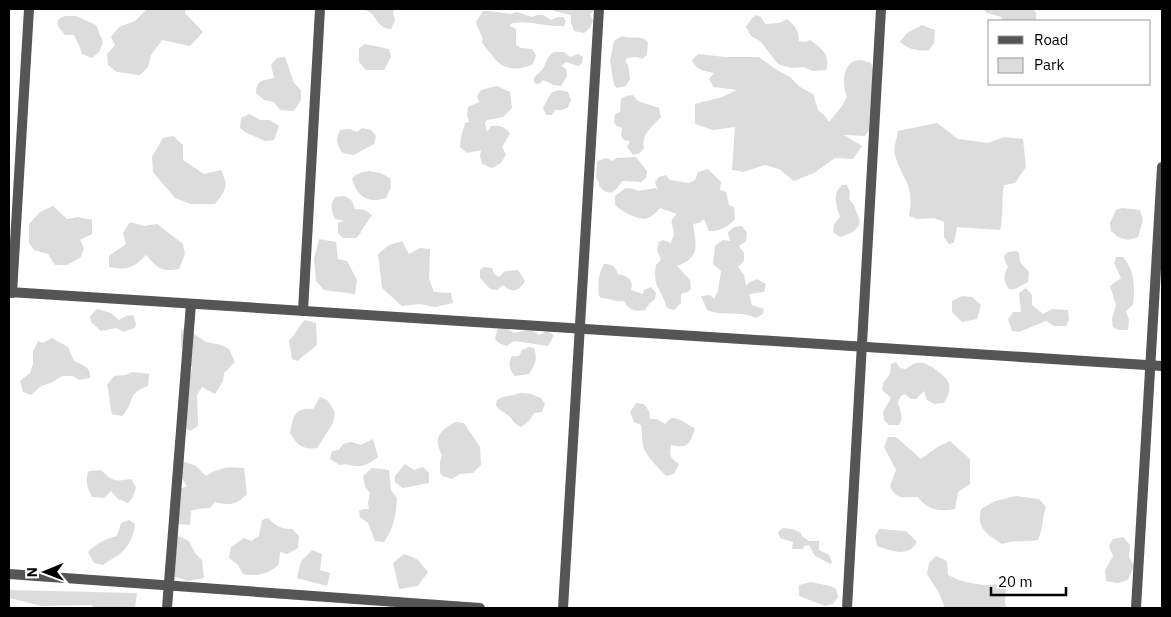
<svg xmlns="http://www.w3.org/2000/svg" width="1171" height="617" viewBox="0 0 1171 617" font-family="'IBM Plex Sans',sans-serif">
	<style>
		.green { fill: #dcdcdc }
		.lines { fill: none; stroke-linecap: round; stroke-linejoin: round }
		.street { stroke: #555; stroke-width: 10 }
	</style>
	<rect width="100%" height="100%" fill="#fff"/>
	<g class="green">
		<polygon points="147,9 185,9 185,13 203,32 190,46 162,40 151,55 148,67 140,75 117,72 108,65 107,54 115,45 111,37 119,27 135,21"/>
		<path d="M363 9H394L393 13 395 20 391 29C378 28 378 20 371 13 370 12 363 9 363 9Z"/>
		<polygon points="551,9 596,9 590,14 593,21 590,28 584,33 574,31 571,23 571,15 554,11"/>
		<polygon points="983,9 1032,9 1036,12 1036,21 1002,21 1001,17 987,13"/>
		<path d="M483 11H490L510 14 517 12 532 17C540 13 544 15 551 20L558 17H563L566 21 564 26C546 27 529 20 512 23L510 26 516 29V45L521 48 532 49 536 55 533 64C517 72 501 70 491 54 489 51 485 48 483 44 480 38 484 44 482 37 480 31 478 30 476 22Z"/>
		<path d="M756 15 761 17 765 24 779 23 787 19C795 25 799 31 799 41L805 42 810 40C822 48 831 56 826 70L813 71 803 67 791 68 778 64 760 41 751 36 746 27 752 18Z"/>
		<polygon points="64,16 76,16 96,25 103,42 99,52 92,58 82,54 79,45 74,35 65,35 58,26 58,20"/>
		<path d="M922 25 935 30 934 43 929 50C918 52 909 49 900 42L907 33Z"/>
		<path d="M622 36C631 40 640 34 648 42L647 55 642 59 637 57 627 58 625 61 628 65 630 79 626 86 617 88 614 85 610 61 614 41Z"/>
		<polygon points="365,44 389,49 391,57 384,70 366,70 359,62 359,48"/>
		<path d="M554 52H564L570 57 578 54 583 57 582 63 578 66 566 62 561 66 566 69 567 76 561 86 554 85 543 80 540 83 536 84 534 82V78C537 74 542 71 544 67 547 60 547 57 554 52Z"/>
		<path d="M698 54 725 57H759L777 70 790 77 800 87 813 94 818 110 825 116 829 122 842 106 847 97C842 86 842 61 859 60 863 60 868 62 871 63 877 81 877 87 870 105L876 112 873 126 865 136 844 135 862 146 853 159 835 158 814 173 794 181 779 169 765 165 743 172 732 170 735 127 713 130 695 124V104L722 97 737 90 714 87 709 79 714 73C704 71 696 70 692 60Z"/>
		<path d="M285 57 294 83 301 90V100L294 111 280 110 274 102 264 100 256 93C257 79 262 81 274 78L271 65 277 58Z"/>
		<path d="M497 86 510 92 512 108 503 117 487 120 485 123 487 132 491 126C501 125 504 126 510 134L502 147 506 155 501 163 492 168 482 164 480 156 481 150 467 153 460 147 461 137 465 123 469 122 467 115 468 107 479 102 477 96 481 90Z"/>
		<polygon points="559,90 568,92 571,100 568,107 562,110 555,110 552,115 546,115 543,108 551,93"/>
		<path d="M633 95 638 101 659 108 661 117C652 127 641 134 644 148L640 153 633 155 627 147 630 141 624 140 621 136 622 128 617 126 614 123 615 114 620 112 621 99 626 96Z"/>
		<polygon points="249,114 260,120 270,120 279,126 274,140 265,141 245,132 240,128 241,118"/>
		<path d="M937 123 958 139 988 143 1004 137 1023 139 1026 167 1015 183 1004 185C1001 200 1004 215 1000 230L957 227 954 243 949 244 944 237V222L934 218 918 219 909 216C915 184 903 182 895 155 893 149 897 138 898 131Z"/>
		<path d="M362 128 371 130 376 136 374 144 354 155 343 153C337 145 335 140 340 130L349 129 357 132Z"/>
		<path d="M173 136 183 145V160L204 174 221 170C229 186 226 190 215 204H191L175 198 153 172 152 157 163 138Z"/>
		<path d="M636 157 647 171 646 178 641 182 622 181C615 192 610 198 599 186V183L596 177 597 161 606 158 613 161 616 158Z"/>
		<path d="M708 169 721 182 720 190 726 192 729 205 734 207 735 219C728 226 720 232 709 231L704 219 699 223 693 224C696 245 701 257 677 266L690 280 691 289 688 292 681 294V303L674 310 667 308C662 289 652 287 656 265L661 260 657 250 659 242 663 240 671 243C671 242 674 235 674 234 674 224 667 223 677 214L660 208C657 211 654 215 650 217 640 223 623 212 615 205V196L626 188 634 189 638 191 656 188 658 191 655 182 659 177 666 175 670 180 689 183 695 180 698 172Z"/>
		<path d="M369 171 380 173 390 178 391 187 386 198C369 204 357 197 352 179 357 173 362 172 369 171Z"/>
		<path d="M842 185H847L850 192 849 199 854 205 860 222C856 232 850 234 840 237L833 232 834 224 840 217C836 205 832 194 842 185Z"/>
		<path d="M345 196 352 201 355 209 365 210 372 215 359 234 363 231 356 238H343L338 233V223L344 221 335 219C331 210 330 205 335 197Z"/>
		<polygon points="53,206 67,219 78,217 92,220 92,234 80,240 84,248 81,257 67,265 55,265 48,254 34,250 29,243 29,224 40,212"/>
		<polygon points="1122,208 1140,210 1143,220 1138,237 1128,240 1118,237 1111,231 1110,223 1116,210"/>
		<path d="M130 222 144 226 157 224 183 244 185 254 179 269C160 272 158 268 146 255 132 269 128 270 109 267V256L126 244 123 233Z"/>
		<path d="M742 226 747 233 746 241 739 246 744 253V261L738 267 744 275 746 286 750 282 757 279 766 284 764 292 749 294 752 305 764 309 763 314 756 318C740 310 723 317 707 310L701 296 710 295 714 299 718 291 721 271 713 264 715 246 723 240 730 241 728 232 734 227Z"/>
		<polygon points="319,239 336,242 338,259 347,261 357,280 355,294 324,290 316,281 314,259"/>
		<polygon points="402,241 409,254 420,248 430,249 429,279 434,292 451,293 453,303 435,307 420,304 402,306 382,288 378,254 389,245"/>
		<path d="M1017 251 1019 253 1020 262 1029 272 1028 282 1015 289H1009C1003 281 1003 276 1008 267L1005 261 1004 256 1008 252Z"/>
		<path d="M1116 257H1123C1135 271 1135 287 1133 305L1126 311 1129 320 1128 330H1119L1113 327 1112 319 1116 305 1110 286 1121 278 1114 263Z"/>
		<path d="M604 264C612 264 615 266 618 274 628 276 634 280 631 290L643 294 644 290 651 287 656 293 655 299 649 304 645 310C635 312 629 310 624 301 615 302 609 298 601 298L599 296C598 284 598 274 604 264Z"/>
		<path d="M484 267 492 268 494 274 499 277 505 271 518 270 525 281C519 291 512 294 503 285L497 290 490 289 480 278V270Z"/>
		<polygon points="1026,288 1032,295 1032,305 1043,314 1052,309 1068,310 1069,320 1066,326 1054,326 1046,321 1019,332 1012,331 1008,319 1013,312 1021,312 1019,293"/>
		<polygon points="962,296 972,297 981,305 977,319 962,322 952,312 952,301"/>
		<polygon points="97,309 111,313 119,320 126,316 133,315 136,323 135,328 123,332 117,328 101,331 91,322 90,316"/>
		<path d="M305 320 316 323 317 345C311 351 304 354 298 361L292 359 289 341C296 334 298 326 305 320Z"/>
		<polygon points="188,326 194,334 206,342 221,345 229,349 235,362 224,373 223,381 215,394 202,387 197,395 198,426 190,431 179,424 192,368 181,346 181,331"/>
		<path d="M503 327 515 333C525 330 531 328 539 335L547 331 554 335 548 346 514 341 507 346 499 343 495 339 497 330Z"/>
		<path d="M52 338 68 347 74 361C83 365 91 367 90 378L79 380 73 376H62L51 383 41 386 31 395 23 392 20 381 30 373 33 364V351L38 341 43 343Z"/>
		<path d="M529 347 534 348C538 359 535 365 529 374L515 376C509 369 508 364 512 356H519L522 350Z"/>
		<path d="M896 362 900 368 906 369C916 361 921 361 932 367 947 378 956 383 944 403L934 404 927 400 924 391 916 399H911L905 394 901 396 898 402 902 418 899 425H889L884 420 883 412 891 398 882 390 883 383 890 374 891 364Z"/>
		<path d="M132 372 149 374 148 386C125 394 136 402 122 416L112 414C109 404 110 395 107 385L114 376 125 375Z"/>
		<path d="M520 393 531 394 541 398 545 404 542 412 534 413 529 421 521 427C513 423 514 421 509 416 504 411 500 412 496 405L497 400C504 395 512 396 520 393Z"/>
		<path d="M320 397 327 400 335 412 333 423 317 448C303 450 297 445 290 433 293 417 294 407 313 409Z"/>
		<path d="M636 403 644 404 649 411 650 419H657L665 424 671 418C682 418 684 424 695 428 690 444 688 449 671 445 669 455 670 458 679 464L674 474 666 476C660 470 644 453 643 446 642 439 642 432 641 425L634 422 630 412Z"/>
		<path d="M455 422 464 423 480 447 481 465 473 473 460 474 452 479 443 476 440 473V462L442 455C433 437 439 432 455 422Z"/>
		<path d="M888 437H896L921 459 939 446 950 441 970 459V484L958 492 955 509C939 512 928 510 918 497 905 496 897 502 890 486L896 470 884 447Z"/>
		<path d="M373 439 378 457C371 462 365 467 356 466 349 465 346 463 340 465L330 459 332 451 339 450 343 444 351 442 361 445Z"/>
		<path d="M182 461 196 466 206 476C220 467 227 467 244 468L247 494C236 505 230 506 215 502L210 508 198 509 191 511 190 525 178 524 173 492 187 486 179 474Z"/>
		<polygon points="405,464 414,470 423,467 429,473 429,483 403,488 395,482 395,476"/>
		<path d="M372 468 389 470 391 490 397 498C396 515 394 528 384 542L375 541 368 523 360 517 359 511 363 509H369L368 503 370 493 365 487 363 476Z"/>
		<path d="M101 470C112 481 115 482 131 479L136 487 133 497 128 503 118 499 111 491 104 498 92 497C88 489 84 480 89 471Z"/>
		<path d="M1016 496 1039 499 1046 507C1042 518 1043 529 1038 540 1026 542 1014 540 1002 544 987 534 976 529 981 509L995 501Z"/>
		<path d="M268 518C276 526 281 529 292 529L299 536 298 548 287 554 280 552 279 564C270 574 256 577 243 574L238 565 229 558 231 547 244 538 251 541 259 536 262 520Z"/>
		<path d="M129 520 135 524C134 536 128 549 117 556 112 559 108 561 103 565L94 563 88 552C95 544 107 538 117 536L121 523Z"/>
		<polygon points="783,528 792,529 800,532 802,536 809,541 819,541 819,550 829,555 832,562 831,564 815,556 809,545 804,546 803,549 792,549 793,542 780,538 778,532"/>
		<path d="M879 529 906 531 917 542C908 558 892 551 877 546L875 536Z"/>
		<polygon points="178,536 189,541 195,553 202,560 204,578 188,581 172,576"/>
		<polygon points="1123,537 1130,545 1129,557 1134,566 1128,580 1118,583 1106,581 1105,570 1113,556 1109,546 1113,539"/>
		<polygon points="312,550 322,554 320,570 330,573 327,586 297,578 301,561"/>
		<polygon points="404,554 417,559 428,572 418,586 399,589 393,563"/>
		<path d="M936 556 947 561 948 575C959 581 973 584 985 585 993 585 998 584 1006 587L1005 603 1006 608H945L939 593 927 574 929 563Z"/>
		<polygon points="811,582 830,586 836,589 838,597 833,604 825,606 799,596 799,585"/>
		<polygon points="9,590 137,593 135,608 94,608 92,605 42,606 9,598"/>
	</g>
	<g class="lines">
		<g class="street">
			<polyline points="9,292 1162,366"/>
			<polyline points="12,293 29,9"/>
			<polyline points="303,311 320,9"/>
			<polyline points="9,574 480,608"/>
			<polyline points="167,608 191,304"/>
			<polyline points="563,608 599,9"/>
			<polyline points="847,608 881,9"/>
			<polyline points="1136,608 1162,167"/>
		</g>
	</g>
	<rect width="1171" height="617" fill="none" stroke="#000000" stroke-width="20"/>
	<rect x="988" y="20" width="162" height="65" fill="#ffffff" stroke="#999999"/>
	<rect x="998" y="36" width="25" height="8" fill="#555555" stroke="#999999"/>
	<text x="1034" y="45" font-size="15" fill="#000000">Road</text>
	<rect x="998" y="58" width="25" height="15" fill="#dcdcdc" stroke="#999999"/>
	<text x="1034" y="70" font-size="15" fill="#000000">Park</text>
	<g transform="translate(45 572) rotate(269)" stroke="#ffffff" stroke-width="4" paint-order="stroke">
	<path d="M0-4L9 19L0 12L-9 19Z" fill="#000000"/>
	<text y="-8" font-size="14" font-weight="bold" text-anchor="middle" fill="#000000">N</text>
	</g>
	<path d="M991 587v8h75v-8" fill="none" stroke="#000000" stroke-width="2.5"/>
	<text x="998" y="587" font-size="15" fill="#000000" stroke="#ffffff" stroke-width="4" paint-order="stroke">20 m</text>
</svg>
